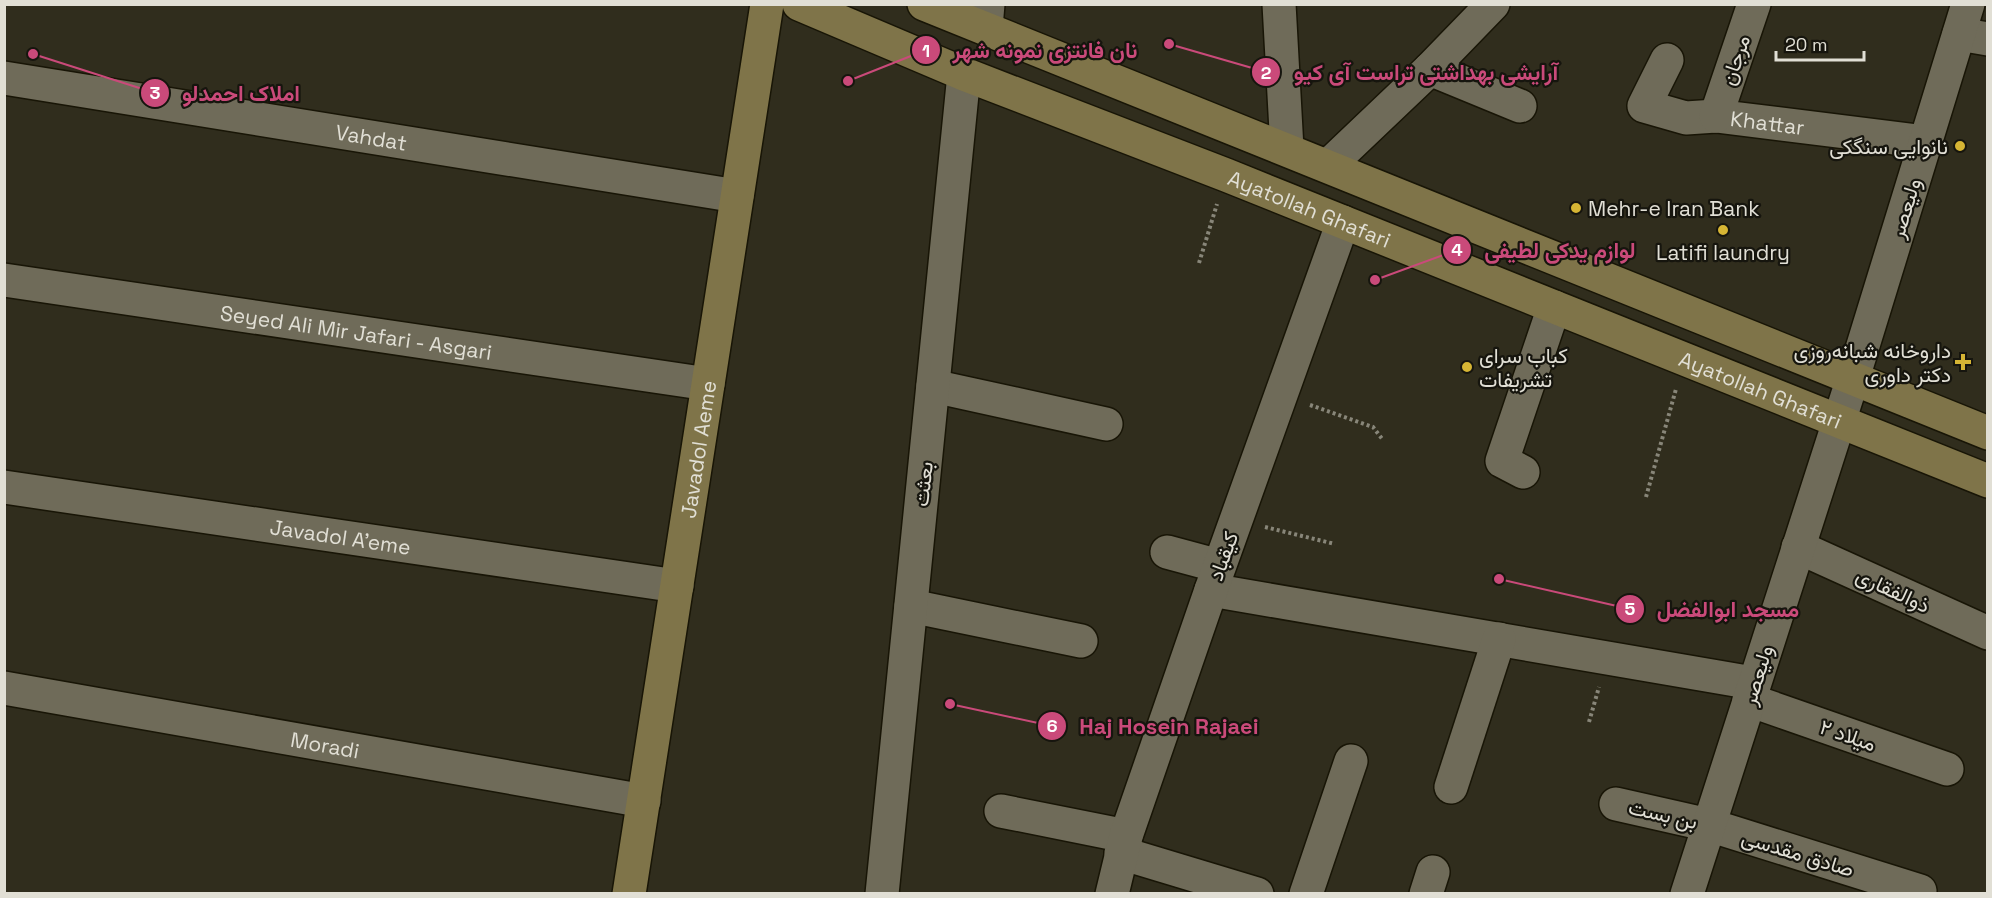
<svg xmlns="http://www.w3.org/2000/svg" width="1992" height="898" viewBox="0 0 1992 898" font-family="'Space Grotesk',Vazirmatn,sans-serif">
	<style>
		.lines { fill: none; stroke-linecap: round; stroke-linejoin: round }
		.street-casing { stroke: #181506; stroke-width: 36 }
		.secondary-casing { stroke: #181506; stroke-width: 36 }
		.path { stroke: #888679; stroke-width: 4; stroke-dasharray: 3 3; stroke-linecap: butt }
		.street { stroke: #6f6b59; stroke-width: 33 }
		.secondary { stroke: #7f7449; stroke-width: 33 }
		.poi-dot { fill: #d6b534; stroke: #16150e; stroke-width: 2 }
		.labels { text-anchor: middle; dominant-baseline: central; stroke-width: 4.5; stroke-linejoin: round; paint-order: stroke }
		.street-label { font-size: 21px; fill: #e1dfd5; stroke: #16150e }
		.poi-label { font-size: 21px; fill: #e1dfd5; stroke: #16150e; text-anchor: end }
		.leader { fill: none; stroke: #ca4a7a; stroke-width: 2 }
		.callout-dot { fill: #ca4a7a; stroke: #16150e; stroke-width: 2 }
		.mark-label { font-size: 18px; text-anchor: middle; font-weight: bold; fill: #fff }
		.callout-label { font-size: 22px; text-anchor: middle; font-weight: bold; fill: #ca4a7a; stroke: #16150e; stroke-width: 4.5; stroke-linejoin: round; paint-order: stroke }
	</style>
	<rect width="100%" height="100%" fill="#302d1d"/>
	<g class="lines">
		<defs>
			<g id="street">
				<polyline points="1279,4 1287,149"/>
				<polyline points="986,28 988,4"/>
				<polyline points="1959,34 1988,39"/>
				<path id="s1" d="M1667 60 1644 106 1686 118 1716 116 1926 142"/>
				<polyline points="1430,69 1520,106"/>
				<path id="s2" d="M4 78 737 196"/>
				<polyline points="1716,116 1754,4"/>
				<polyline points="1328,166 1430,69 1493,4"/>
				<path id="s3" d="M4 280 708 384"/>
				<polyline points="933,386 1106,424"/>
				<polyline points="1523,472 1502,461 1554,307"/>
				<path id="s4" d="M4 487 677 586"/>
				<polyline points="1798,547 1988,633"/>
				<polyline points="1167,552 1219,566"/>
				<polyline points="1211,590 1753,683"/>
				<polyline points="911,606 1081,641"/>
				<path id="s5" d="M4 688 644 801"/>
				<polyline points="1749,700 1947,769"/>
				<polyline points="1451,787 1499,639"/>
				<polyline points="1616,804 1709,825 1920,891"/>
				<polyline points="1001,811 1126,836"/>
				<polyline points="1121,853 1257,894"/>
				<polyline points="882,894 964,74"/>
				<polyline points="1112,894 1126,836 1211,590 1343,222"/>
				<polyline points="1306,894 1351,761"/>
				<polyline points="1426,894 1433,872"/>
				<polyline points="1687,894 1853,378 1968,4"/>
			</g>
			<g id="secondary">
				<path id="s6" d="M799 4 964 74 1226 175 1988 481"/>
				<polyline points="924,4 1988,433"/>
				<path id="s7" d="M629 894 767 4"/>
			</g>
		</defs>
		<use href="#street" class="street-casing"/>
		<use href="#secondary" class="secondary-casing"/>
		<g class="path">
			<polyline points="1199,263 1217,204"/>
			<polyline points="1310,405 1373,427 1383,440"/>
			<polyline points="1646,497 1676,389"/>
			<polyline points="1265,527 1335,544"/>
			<polyline points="1589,722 1599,687"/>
		</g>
		<use href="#street" class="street"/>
		<use href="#secondary" class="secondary"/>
	</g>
	<g class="poi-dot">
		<circle cx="1960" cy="146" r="6"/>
		<circle cx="1576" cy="208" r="6"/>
		<circle cx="1723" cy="230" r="6"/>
		<path d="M1960 353h6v6h6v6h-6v6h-6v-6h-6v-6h6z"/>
		<circle cx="1467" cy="367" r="6"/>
	</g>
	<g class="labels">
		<g class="street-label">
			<text transform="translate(1735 60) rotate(-71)">مرجان</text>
			<text stroke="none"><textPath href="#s1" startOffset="177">Khattar</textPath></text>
			<text stroke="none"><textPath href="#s2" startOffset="372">Vahdat</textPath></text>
			<text transform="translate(1905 208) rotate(-73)">ولیعصر</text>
			<text stroke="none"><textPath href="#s6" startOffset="550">Ayatollah Ghafari</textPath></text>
			<text stroke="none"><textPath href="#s3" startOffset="356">Seyed Ali Mir Jafari - Asgari</textPath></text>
			<text stroke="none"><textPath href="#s6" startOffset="1036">Ayatollah Ghafari</textPath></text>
			<text stroke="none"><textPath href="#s7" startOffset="450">Javadol Aeme</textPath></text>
			<text transform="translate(923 484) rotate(-84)">بعثت</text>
			<text stroke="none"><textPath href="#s4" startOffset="340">Javadol A'eme</textPath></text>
			<text transform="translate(1223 556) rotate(-70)">کیقباد</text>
			<text transform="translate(1893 590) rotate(25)">ذوالفقاری</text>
			<text transform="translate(1757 675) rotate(-73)">ولیعصر</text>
			<text transform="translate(1848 735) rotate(19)">میلاد ۲</text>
			<text stroke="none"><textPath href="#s5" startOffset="326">Moradi</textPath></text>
			<text transform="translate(1663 814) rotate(13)">بن بست</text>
			<text transform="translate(1798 853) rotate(17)">صادق مقدسی</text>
		</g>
		<g class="poi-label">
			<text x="1948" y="146">نانوایی سنگکی</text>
			<text x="1588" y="208" text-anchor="start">Mehr-e Iran Bank</text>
			<text x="1723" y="252" text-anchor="middle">Latifi laundry</text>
			<text x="1951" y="350">داروخانه شبانه‌روزی<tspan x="1951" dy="24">دکتر داوری</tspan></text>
			<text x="1479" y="355" text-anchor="start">کباب سرای<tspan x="1479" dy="24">تشریفات</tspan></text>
		</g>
	</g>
	<path class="leader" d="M848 81L926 50M1169 44L1266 72M33 54L155 93M1375 280L1457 250M1499 579L1630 609M950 704L1052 726"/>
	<g class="callout-dot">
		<circle cx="848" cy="81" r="6"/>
		<circle cx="1169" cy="44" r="6"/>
		<circle cx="33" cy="54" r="6"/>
		<circle cx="1375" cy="280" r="6"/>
		<circle cx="1499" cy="579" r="6"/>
		<circle cx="950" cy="704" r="6"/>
		<circle cx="926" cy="50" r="15"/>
		<circle cx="1266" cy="72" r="15"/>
		<circle cx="155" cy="93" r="15"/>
		<circle cx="1457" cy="250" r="15"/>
		<circle cx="1630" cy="609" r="15"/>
		<circle cx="1052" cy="726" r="15"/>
	</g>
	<g class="mark-label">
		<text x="926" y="57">1</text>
		<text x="1266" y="79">2</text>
		<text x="155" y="99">3</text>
		<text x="1457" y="256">4</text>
		<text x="1630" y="615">5</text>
		<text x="1052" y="732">6</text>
	</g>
	<g class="callout-label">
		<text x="1045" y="58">نان فانتزی نمونه شهر</text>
		<text x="1426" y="80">آرایشی بهداشتی تراست آی کیو</text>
		<text x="241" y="101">املاک احمدلو</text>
		<text x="1560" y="258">لوازم یدکی لطیفی</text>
		<text x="1728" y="617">مسجد ابوالفضل</text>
		<text x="1169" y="734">Haj Hosein Rajaei</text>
	</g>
	<rect width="1992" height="898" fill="none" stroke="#e1dfd5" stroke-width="12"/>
	<path d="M1776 51v9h88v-9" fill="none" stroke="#e1dfd5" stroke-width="3"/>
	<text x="1785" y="51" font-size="18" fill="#e1dfd5" stroke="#16150e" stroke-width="4.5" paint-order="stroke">20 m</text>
</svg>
